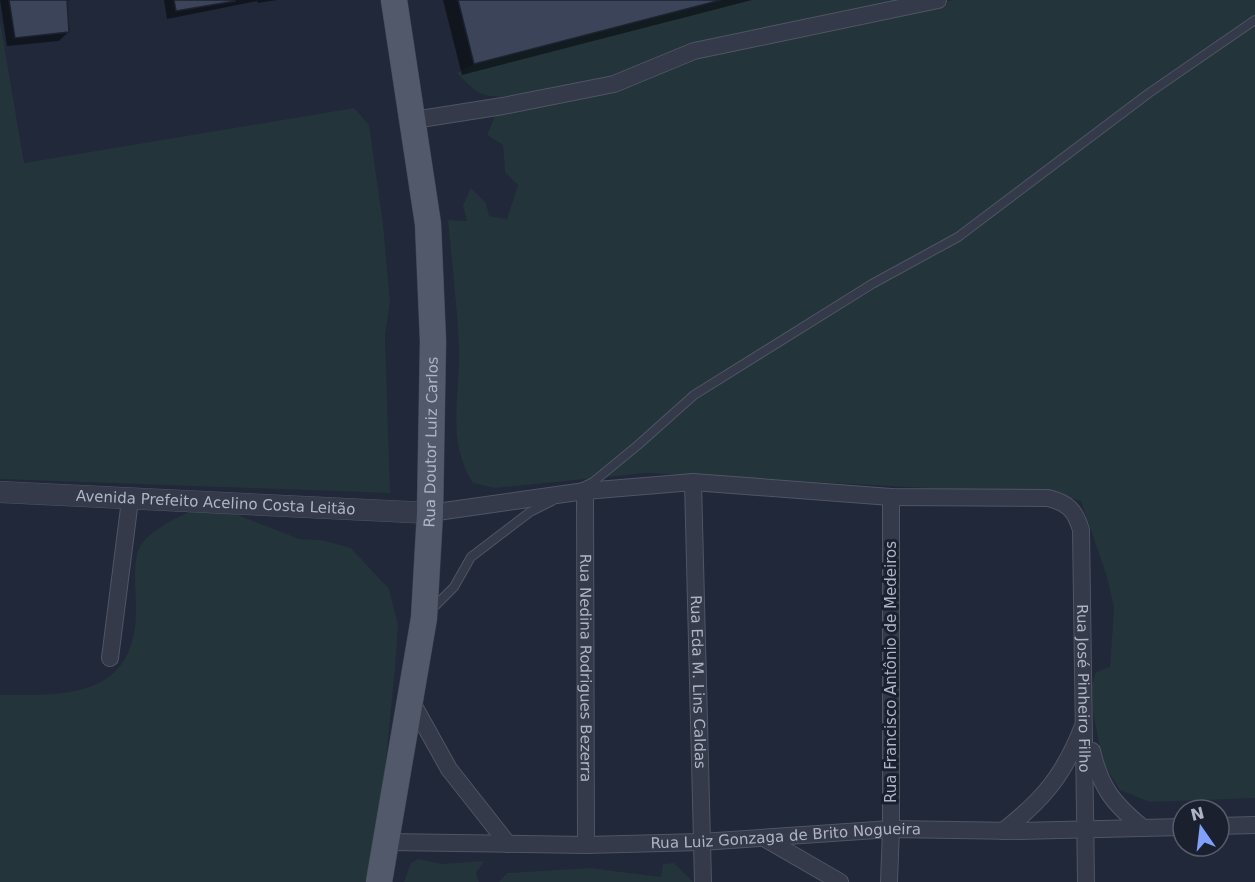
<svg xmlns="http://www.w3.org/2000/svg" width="1255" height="882" viewBox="0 0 1255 882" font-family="'DejaVu Sans',sans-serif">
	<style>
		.green { fill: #23343a }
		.shadow { fill: #0007 }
		.building { fill: #3c4459; stroke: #1c2230; stroke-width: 1.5 }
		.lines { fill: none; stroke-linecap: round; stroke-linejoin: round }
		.service-casing { stroke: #4f5564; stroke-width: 10 }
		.minor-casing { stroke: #4f5564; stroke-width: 18 }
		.tertiary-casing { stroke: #4f5564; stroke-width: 22 }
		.primary-casing { stroke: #3e4353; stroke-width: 27 }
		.service { stroke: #343a49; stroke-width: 8 }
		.minor { stroke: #343a49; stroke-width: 16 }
		.tertiary { stroke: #343a49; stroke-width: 21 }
		.primary { stroke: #52596a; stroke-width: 26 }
		.labels { text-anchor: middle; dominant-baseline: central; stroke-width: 6; stroke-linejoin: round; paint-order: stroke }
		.street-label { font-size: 15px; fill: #afb5c6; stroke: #1a202e }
	</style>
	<rect width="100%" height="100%" fill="#212839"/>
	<g class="green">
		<path d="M721 0H905L625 73C591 84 516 105 482 94 473 91 464 79 457 73L474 64Z"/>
		<path d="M953 0H1255V798L1150 802 1120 790 1103 763 1093 712 1092 686 1096 672 1110 667 1114 608 1107 577 1081 501 1059 495 646 473 495 488 473 483C446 441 460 395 459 348 457 306 452 262 448 220L467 221 463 205 471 188 486 203 489 216 507 219 518 185 505 172 503 145 487 135 495 116 631 86 698 59Z"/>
		<polygon points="0,21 24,163 354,108 369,125 383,224 390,301 385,336 390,493 0,479"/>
		<path d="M193 510H225L299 539 322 540 351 548 389 589 398 625 395 669 379 831 365 882H0V695C54 695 122 700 134 633 139 609 132 576 137 554 142 533 175 519 193 510Z"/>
		<polygon points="418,859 442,864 484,861 476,873 479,882 404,882 411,863"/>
		<polygon points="674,863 693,882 499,882 507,873 590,868 661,877 663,864"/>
	</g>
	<g class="shadow">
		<polygon points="0,0 71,0 65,1 68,32 59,41 7,46"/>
		<polygon points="164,0 277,0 258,3 257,1 167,19"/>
		<polygon points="443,0 752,0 462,75"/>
	</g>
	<g class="building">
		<polygon points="9,0 67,0 69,32 15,38"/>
		<polygon points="174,0 235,0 235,1 176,11"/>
		<polygon points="458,0 721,0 474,64"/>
	</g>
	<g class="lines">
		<defs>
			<g id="service">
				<polyline points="583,487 593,482 638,445 694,395 872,284 958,237 1149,93 1255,20"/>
				<polyline points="430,611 454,587 471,557 530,512 552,501"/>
			</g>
			<g id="minor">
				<polyline points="414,120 503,106 614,84 694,51 938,0"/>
				<path id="s1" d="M693 482 703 882"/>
				<path id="s2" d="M585 491 586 845"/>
				<path id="s3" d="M430 513 585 491 693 482 891 497 1048 498C1068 503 1075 510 1081 530L1086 882"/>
				<polyline points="110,658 130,500"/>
				<polyline points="410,699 449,769 508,844"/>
				<path d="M1092 751C1101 789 1114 804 1143 828"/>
				<polyline points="1219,826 1255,825"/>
				<path d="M1003 831C1043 800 1064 775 1083 726"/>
				<polyline points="764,838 840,882"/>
				<path id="s4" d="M387 842 586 845 701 842 891 829 1019 831 1183 827"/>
				<polyline points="889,882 891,829 891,497"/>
			</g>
			<g id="tertiary">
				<path id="s5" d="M0 492 430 513"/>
			</g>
			<g id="primary">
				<path id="s6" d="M379 882 424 618 430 513 433 341 428 224 394 0"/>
			</g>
		</defs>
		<use href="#service" class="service-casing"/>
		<use href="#minor" class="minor-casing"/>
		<use href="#tertiary" class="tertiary-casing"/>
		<use href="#primary" class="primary-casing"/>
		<use href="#service" class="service"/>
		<use href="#minor" class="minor"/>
		<use href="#tertiary" class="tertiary"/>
		<use href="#primary" class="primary"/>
	</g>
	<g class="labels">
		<g class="street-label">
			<text stroke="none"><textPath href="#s6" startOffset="444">Rua Doutor Luiz Carlos</textPath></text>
			<text stroke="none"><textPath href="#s5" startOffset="216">Avenida Prefeito Acelino Costa Leitão</textPath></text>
			<text stroke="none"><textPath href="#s2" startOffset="177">Rua Nedina Rodrigues Bezerra</textPath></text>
			<text transform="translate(891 672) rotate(-90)">Rua Francisco Antônio de Medeiros</text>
			<text stroke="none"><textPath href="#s1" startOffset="200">Rua Eda M. Lins Caldas</textPath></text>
			<text stroke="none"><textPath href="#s3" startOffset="828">Rua José Pinheiro Filho</textPath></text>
			<text stroke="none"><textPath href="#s4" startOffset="399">Rua Luiz Gonzaga de Brito Nogueira</textPath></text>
		</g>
	</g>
	<g transform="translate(1201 828) rotate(346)"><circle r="28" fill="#1a202e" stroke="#565c6b" stroke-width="1.5"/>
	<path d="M0-4.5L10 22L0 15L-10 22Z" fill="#80a0f9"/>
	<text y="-9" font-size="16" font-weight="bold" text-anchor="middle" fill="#afb5c6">N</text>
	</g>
</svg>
